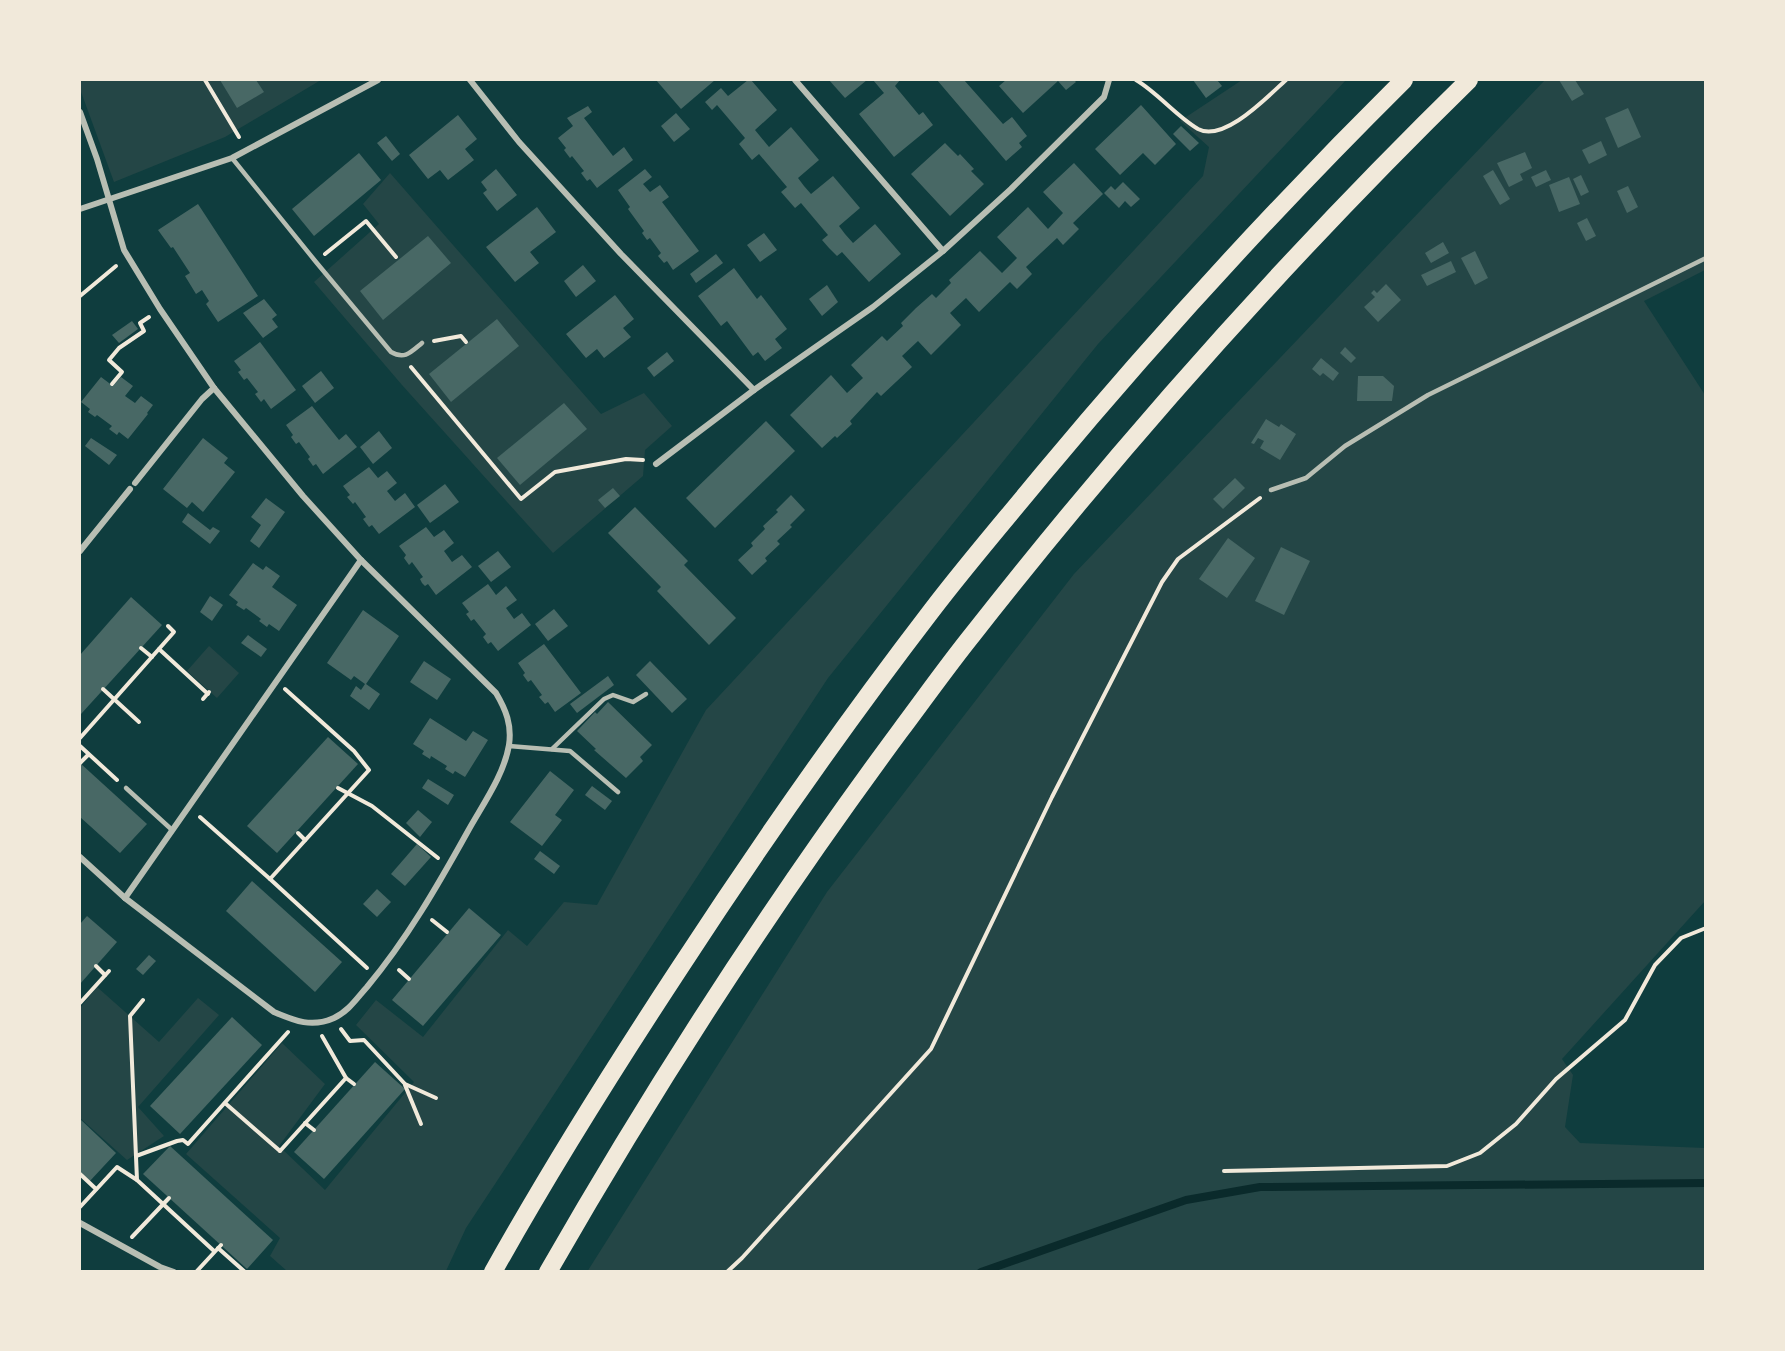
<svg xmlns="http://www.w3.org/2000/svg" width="1785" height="1351" viewBox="0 0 1785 1351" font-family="Lato,sans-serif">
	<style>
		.green { fill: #244646 }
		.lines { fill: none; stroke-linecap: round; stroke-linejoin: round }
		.stream { stroke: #0a2a2b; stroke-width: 8 }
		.building { fill: #486865 }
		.path { stroke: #f1e9da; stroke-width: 4 }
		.service { stroke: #b8beb3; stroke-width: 4.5 }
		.minor { stroke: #b8beb3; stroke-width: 6 }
		.motorway { stroke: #f1e9da; stroke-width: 18 }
	</style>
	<rect width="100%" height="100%" fill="#0f3d3e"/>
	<g class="green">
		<polygon points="80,80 321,80 225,137 114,182 80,89"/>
		<polygon points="1242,80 1346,80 1098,344 828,678 466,1228 446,1271 287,1271 270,1256 280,1238 186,1154 282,1043 325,1084 279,1146 325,1190 414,1082 356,1025 376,1000 423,1037 508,930 527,946 564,902 597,905 706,710 1203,176 1209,147 1180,121"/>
		<polygon points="1545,80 1705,80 1705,270 1644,301 1705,395 1705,901 1562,1059 1573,1075 1565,1127 1580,1143 1705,1148 1705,1271 587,1272 827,892 1074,574"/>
		<polygon points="390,173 601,414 644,393 672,426 645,450 643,476 553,553 402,385 314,282 379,224 363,204"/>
		<polygon points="209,646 239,673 217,698 187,671"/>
		<polygon points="97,987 159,1042 198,998 219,1015 138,1107 164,1136 127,1160 80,1118 80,1008"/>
	</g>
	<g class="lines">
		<polyline class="stream" points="981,1272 1186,1200 1260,1187 1706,1183"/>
	</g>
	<g class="building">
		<polygon points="220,80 256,80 264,92 237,108"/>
		<polygon points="656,80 715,80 681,109"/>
		<polygon points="748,80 751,80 777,110 755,130 769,147 791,127 819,160 798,178 804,186 811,194 833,176 860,208 839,226 845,234 853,243 875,224 901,254 869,282 842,252 837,256 829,248 822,240 828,235 801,203 795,208 781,192 787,187 759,154 752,160 739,144 745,138 717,105 712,110 705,102 721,88 728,96"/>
		<polygon points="829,80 867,80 845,98"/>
		<polygon points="873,80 900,80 895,86 919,115 923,112 933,125 894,157 859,114 884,93"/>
		<polygon points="937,80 964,80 1003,124 1012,117 1027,136 1019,143 1022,147 1006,161"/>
		<polygon points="1006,80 1074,80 1076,82 1066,90 1058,81 1023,113 999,86"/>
		<polygon points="1193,80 1217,80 1222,86 1206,98"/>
		<polygon points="1559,80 1575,80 1584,94 1572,101"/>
		<polygon points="1141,105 1176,144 1155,165 1143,153 1120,175 1095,149"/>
		<polygon points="588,106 592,112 584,118 613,156 624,147 633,160 597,188 590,179 587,181 581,173 584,171 572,156 570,158 564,150 566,148 558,138 573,126 567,118"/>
		<polygon points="1628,108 1641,137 1618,148 1605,118"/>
		<polygon points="676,113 690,129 674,142 661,126"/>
		<polygon points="458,115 477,139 465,149 474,160 448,180 440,170 428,179 409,155"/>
		<polygon points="1181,126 1199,143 1190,151 1173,134"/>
		<polygon points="386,136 400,154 392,161 377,143"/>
		<polygon points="1601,141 1607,155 1589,164 1582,150"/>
		<polygon points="945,143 958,156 960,154 974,169 971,171 984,184 950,216 911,174"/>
		<polygon points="1525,152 1532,168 1520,174 1523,180 1509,187 1497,163"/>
		<polygon points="359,153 381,180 314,236 292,209"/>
		<polygon points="1074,163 1103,194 1073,223 1079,229 1063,245 1057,238 1026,267 1032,274 1017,289 1010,282 979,312 966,298 950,313 961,325 931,355 918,341 902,356 912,367 881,396 877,392 850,421 852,424 837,438 835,436 822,448 790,415 831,375 847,393 863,378 851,365 882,336 887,341 903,326 901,323 916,308 932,294 936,298 951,283 949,280 980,251 1002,273 1017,258 997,237 1028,207 1048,229 1063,213 1043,192"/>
		<polygon points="496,169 517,195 497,211 483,193 487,190 481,182"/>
		<polygon points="645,169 652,177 643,184 650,192 660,185 669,197 662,202 699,251 673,270 667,261 664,263 658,256 661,253 650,238 647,240 642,233 644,231 628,209 630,207 618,190"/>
		<polygon points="1493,170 1510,199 1500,205 1483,176"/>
		<polygon points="1546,170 1551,180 1536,187 1531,177"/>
		<polygon points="1581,175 1589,192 1581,196 1573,179"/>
		<polygon points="1569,177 1580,204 1559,212 1549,185"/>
		<polygon points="1123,182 1140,199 1131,207 1125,201 1119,208 1104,193 1111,186 1115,190"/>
		<polygon points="1628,186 1638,207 1627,213 1617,191"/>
		<polygon points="198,204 258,296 218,322 206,304 209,301 202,290 196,294 185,276 190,273 173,247 171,248 158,230"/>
		<polygon points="537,207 556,232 530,252 539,263 515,282 486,247"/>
		<polygon points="1587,218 1596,236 1586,241 1577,223"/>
		<polygon points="764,233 777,250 760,262 747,245"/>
		<polygon points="428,236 451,263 383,320 360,291"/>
		<polygon points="1443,242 1449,253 1431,263 1425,253"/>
		<polygon points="1475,251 1488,278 1475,285 1461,258"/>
		<polygon points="716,254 723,263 696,283 690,274"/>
		<polygon points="1451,261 1456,272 1427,286 1421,275"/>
		<polygon points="583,265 596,281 576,297 564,281"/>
		<polygon points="734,268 757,299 761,295 787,329 775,339 782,348 765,361 758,352 753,356 727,321 721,326 698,296"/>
		<polygon points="1386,284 1401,300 1378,322 1364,307 1375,297 1371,293 1374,290 1377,293"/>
		<polygon points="827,285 838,302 822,316 809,299"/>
		<polygon points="615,295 634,319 623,328 631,337 604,358 597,349 586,358 566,334"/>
		<polygon points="264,299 277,315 272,319 278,327 263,338 243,313"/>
		<polygon points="497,319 519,346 451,402 429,374"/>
		<polygon points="132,321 138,329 119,343 112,335"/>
		<polygon points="260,342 296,390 271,409 264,399 261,402 255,394 258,392 247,378 244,380 238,372 241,370 234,361"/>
		<polygon points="1345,347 1356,358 1351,363 1340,353"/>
		<polygon points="667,352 674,361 654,377 647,368"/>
		<polygon points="1321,358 1339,373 1333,381 1323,373 1320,376 1312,369"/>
		<polygon points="321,371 334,388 315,403 302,386"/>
		<polygon points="1358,376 1383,376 1394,386 1392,401 1357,401"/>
		<polygon points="101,377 113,386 121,377 133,386 125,396 135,403 141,396 153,405 147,413 148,414 128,439 119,432 117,435 109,429 112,426 97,415 95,417 88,412 90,409 81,402"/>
		<polygon points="564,403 587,429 520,485 497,458"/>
		<polygon points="312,406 339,440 346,434 357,447 323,474 316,464 313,466 311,463 308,459 310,457 299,442 296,444 291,437 293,435 286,425"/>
		<polygon points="1266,419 1279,427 1281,424 1296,434 1280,460 1260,448 1264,441 1258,438 1254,444 1251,443"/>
		<polygon points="766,421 795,451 715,528 686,498"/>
		<polygon points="379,431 392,448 373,464 360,447"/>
		<polygon points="91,438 117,455 109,465 85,446"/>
		<polygon points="203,438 228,458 224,463 235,472 203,512 192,502 187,508 163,489"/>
		<polygon points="369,467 378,478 387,471 397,483 387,491 395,501 405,493 415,507 379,534 372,525 369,527 363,519 366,517 355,502 353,504 347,497 350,495 343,486"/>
		<polygon points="1235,478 1245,488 1223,509 1213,499"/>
		<polygon points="445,484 459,502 430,523 417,505"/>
		<polygon points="613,488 620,496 605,508 598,500"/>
		<polygon points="791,495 805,510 790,525 792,527 777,541 780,544 765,558 767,561 752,575 738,560 753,546 751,543 765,529 763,526 778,512 776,510"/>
		<polygon points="266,498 285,512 259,548 250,541 261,525 251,517"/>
		<polygon points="635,507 688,561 684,565 736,618 709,645 657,591 661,587 608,533"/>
		<polygon points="188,513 210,530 213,527 220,531 210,544 182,522"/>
		<polygon points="426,527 434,537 444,530 454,543 444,551 452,562 462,555 472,567 436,595 428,584 425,586 422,583 420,579 423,577 412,562 409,565 404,558 406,555 399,546"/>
		<polygon points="1228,538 1255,558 1227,598 1199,579"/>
		<polygon points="1281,547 1310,561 1284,615 1255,601"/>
		<polygon points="498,551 511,567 491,582 478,566"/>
		<polygon points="253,563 263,570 266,566 280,576 272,587 297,605 279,631 269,624 267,627 259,621 261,619 246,608 244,610 236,605 238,602 229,595"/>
		<polygon points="488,584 496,595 506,586 517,600 506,608 514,619 522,613 531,625 498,651 491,642 488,644 483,637 486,634 474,619 471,621 469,618 466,614 469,612 462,603"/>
		<polygon points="210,596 223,605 212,621 200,612"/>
		<polygon points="131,597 162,625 81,714 80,655"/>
		<polygon points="554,609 568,626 548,641 535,624"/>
		<polygon points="363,610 399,636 366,684 380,694 369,710 350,696 356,686 361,690 365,684 354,676 351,680 327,663"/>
		<polygon points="248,635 267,649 261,657 241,643"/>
		<polygon points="544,644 581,693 555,712 548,702 545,704 539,697 542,695 531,680 528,682 523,675 525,673 518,663"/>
		<polygon points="424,661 451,679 437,700 410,682"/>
		<polygon points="650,661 687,699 672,713 636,675"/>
		<polygon points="608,676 614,685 577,713 570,704"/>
		<polygon points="608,702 652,745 640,757 643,761 626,778 594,750 596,749 577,731 595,712 597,714"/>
		<polygon points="430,718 466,741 473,731 488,740 465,777 455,771 453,774 445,769 447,766 431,756 430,759 422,754 424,751 413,744"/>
		<polygon points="328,737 358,764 277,853 247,826"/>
		<polygon points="80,763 147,824 120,853 80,817"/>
		<polygon points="550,771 574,790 555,815 562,820 542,846 510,822"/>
		<polygon points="428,779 454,795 448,805 422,788"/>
		<polygon points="592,786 612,801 605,810 585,795"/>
		<polygon points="418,810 432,822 420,837 406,823"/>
		<polygon points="417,844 431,857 405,886 391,874"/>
		<polygon points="540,851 560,866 554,874 534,859"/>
		<polygon points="252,881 342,962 315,992 226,911"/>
		<polygon points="377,889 391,902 377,917 363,904"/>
		<polygon points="469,908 501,935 423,1026 392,1000"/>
		<polygon points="87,916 117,942 80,984 80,924"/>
		<polygon points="149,955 156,961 143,975 136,969"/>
		<polygon points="232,1017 262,1045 180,1134 150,1106"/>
		<polygon points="375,1062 405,1089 324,1179 294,1152"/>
		<polygon points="80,1119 116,1153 89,1182 80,1173"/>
		<polygon points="170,1146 273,1240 247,1269 143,1174"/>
	</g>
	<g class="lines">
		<g class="path">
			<polyline points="205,80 239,137"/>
			<path d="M1136 80C1158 93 1176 116 1198 129 1224 143 1268 96 1286 80"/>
			<polyline points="325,254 366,221 396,257"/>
			<polyline points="80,296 116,266"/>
			<polyline points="434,341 461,336 466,342"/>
			<polyline points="411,367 521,499 555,472 626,459 643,460"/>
			<polyline points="112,384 122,372 109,360 119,348 144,331 140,323 149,317"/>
			<polyline points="141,648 152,657"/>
			<polyline points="159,649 208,694"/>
			<polyline points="103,689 139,722"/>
			<polyline points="203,699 209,692"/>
			<polyline points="80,738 174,632 168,626"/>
			<polyline points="80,746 117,780"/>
			<polyline points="80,763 88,755"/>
			<polyline points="338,788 372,806 438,858"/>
			<polyline points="200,817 270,879 369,770 354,751 285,689"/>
			<polyline points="298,833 305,840"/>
			<polyline points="270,879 367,968"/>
			<polyline points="432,920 447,932"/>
			<polyline points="96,966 105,975"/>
			<polyline points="399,970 409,979"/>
			<polyline points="143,1000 130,1016 137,1180 214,1251"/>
			<polyline points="80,1003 109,971"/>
			<polyline points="341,1029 350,1041 364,1040 405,1084 436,1098"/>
			<polyline points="346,1078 354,1084"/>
			<polyline points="405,1085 421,1124"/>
			<polyline points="225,1103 280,1151"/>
			<polyline points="305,1123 314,1130"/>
			<polyline points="280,1151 346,1078 322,1036"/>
			<polyline points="136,1156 177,1141 183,1140 188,1144 288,1032"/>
			<polyline points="1224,1171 1447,1166 1480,1153 1516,1124 1556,1079 1625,1020 1655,965 1681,938 1706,928"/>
			<polyline points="80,1174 96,1189"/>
			<polyline points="80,1207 117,1167 137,1180"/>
			<polyline points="132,1237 169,1198"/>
			<polyline points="218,1248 245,1272"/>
			<polyline points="196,1272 221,1245"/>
			<polyline points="727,1272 742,1258 931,1049 1052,797 1162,582 1178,559 1260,498"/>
		</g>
		<g class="service">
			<path d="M232 158 316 262 391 352C405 360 411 352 422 343"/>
			<polyline points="1271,490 1306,478 1345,446 1428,395 1706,258"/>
			<polyline points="509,746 570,751 618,792"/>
			<polyline points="552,749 604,699 613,695 633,702 646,694"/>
			<polyline points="126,788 171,829"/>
		</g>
		<g class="minor">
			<polyline points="470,80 519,142 621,254 754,390"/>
			<polyline points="795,80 943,251"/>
			<path d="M80 112 97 159 124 250 160 309 214 388 303 496 361 560 496 693C506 710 512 725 509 745 504 775 483 804 468 831 438 885 407 939 367 987 357 998 349 1011 334 1018 312 1028 295 1021 274 1012L125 898 80 857"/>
			<polyline points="80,209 232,158 378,80"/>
			<polyline points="656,464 754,390 873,307 943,251 1011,189 1104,97 1109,80"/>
			<polyline points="135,483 202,399 214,388"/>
			<polyline points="80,551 130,489"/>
			<polyline points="125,898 361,560"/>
			<polyline points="80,1223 160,1267 174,1272"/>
		</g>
		<g class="motorway">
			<path d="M493 1272C551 1168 614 1068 679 969 759 846 843 726 932 610 967 564 1005 520 1042 475 1156 338 1277 206 1404 80"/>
			<path d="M548 1272C655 1085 772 904 900 731 924 699 948 665 973 634 1126 439 1292 253 1469 80"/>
		</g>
	</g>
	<rect width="1785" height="1351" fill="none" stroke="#f1e9da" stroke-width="162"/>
</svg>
